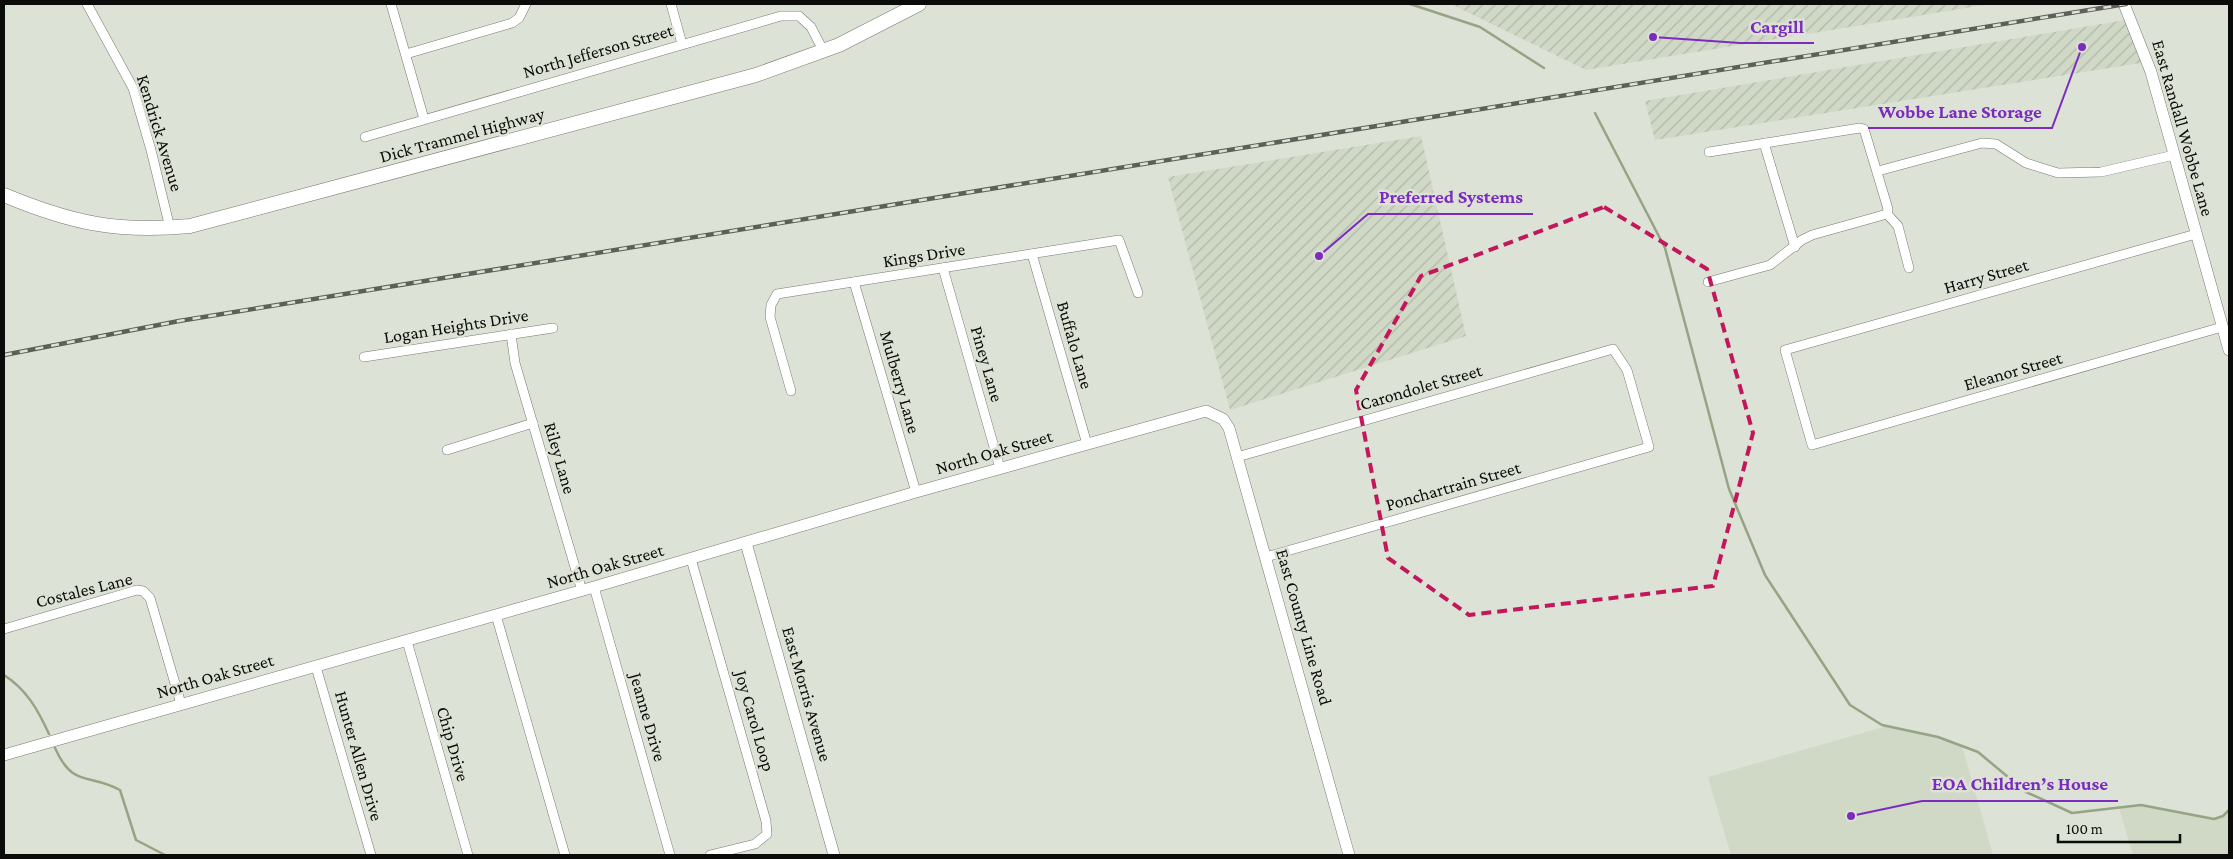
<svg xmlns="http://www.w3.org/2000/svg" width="2233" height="859" viewBox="0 0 2233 859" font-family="'Crimson Pro',serif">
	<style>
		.built { fill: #d0d8c6 }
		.industrial { fill: url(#industrial-furrows) }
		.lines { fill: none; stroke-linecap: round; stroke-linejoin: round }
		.stream { stroke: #96a384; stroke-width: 2.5 }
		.minor-casing { stroke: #767a70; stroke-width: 10 }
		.tertiary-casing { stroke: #767a70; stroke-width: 12 }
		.secondary-casing { stroke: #767a70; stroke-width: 15 }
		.minor { stroke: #fff; stroke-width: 9 }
		.tertiary { stroke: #fff; stroke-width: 11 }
		.secondary { stroke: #fff; stroke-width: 14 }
		.rail-casing { stroke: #5d6059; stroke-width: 4.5 }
		.rail { stroke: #dde2d6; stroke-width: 2.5; stroke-dasharray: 8; stroke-linecap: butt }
		.marked { fill: none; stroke: #c2185b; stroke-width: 4; stroke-dasharray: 10 6; stroke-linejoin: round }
		.labels { text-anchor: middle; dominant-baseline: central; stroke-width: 5; stroke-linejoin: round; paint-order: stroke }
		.street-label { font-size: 18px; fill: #0b0c09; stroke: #dde2d6 }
		.leader { fill: none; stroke: #7b2cbf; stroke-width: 2 }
		.callout-dot { fill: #7b2cbf; stroke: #dde2d6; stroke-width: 2 }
		.callout-label { font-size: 19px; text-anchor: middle; font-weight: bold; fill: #7b2cbf; stroke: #dde2d6; stroke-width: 5; stroke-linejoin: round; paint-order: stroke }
	</style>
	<defs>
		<pattern id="industrial-furrows" width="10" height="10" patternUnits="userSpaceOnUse" patternTransform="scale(1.25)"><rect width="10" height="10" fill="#d0d8c6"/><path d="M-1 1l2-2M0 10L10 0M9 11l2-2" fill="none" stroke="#b1b8a9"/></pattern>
	</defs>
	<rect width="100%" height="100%" fill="#dde2d6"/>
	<g class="built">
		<polygon points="1887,726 1938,737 1962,746 1993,855 1731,855 1708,777"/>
		<polygon points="2141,805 2214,819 2223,816 2229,810 2229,855 2133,855 2119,808"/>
	</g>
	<g class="industrial">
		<polygon points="1451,4 1990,4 1586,70"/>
		<polygon points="2131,19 2147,62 1655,140 1645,101"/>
		<polygon points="1421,136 1466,336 1230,410 1168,177"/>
	</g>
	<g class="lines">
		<g class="stream">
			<polyline points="1410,4 1480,27 1544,68"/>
			<polyline points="1595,113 1665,248 1729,489 1765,575 1850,705 1882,725 1938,737 1978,752 2026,792 2072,813 2141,805 2214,819 2223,816 2229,810"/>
			<path d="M4 675C27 690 38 710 49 734"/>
			<path d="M55 748C73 788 88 773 120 790L136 840 165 855"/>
		</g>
		<defs>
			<g id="minor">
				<polyline points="87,4 133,88 151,150 170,228"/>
				<polyline points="391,4 424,119"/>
				<polyline points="671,4 682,44"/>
				<polyline points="406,54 512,23 519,18 526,4"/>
				<polyline points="365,137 781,16 799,16 811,27 824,52"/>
				<polyline points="1764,143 1795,247"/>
				<polyline points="1709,152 1860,128 1864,129 1888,209 1887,214 1898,226 1909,268"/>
				<polyline points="1878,171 1982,143 1996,144 2026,163 2058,173 2101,172 2174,155"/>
				<polyline points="2196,234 1785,350 1812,445 2222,327"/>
				<polyline points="1032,254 1087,444"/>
				<polyline points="943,268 1000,468"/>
				<polyline points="854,282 916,492"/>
				<polyline points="1708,282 1770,265 1802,240 1812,235 1887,214"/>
				<polyline points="511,334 515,363 582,591"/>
				<polyline points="364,357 553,328"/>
				<polyline points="791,391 770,317 771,305 777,294 1119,240 1138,293"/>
				<polyline points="447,450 533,423"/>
				<polyline points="1237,457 1613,349 1627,370 1649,447 1266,557"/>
				<polyline points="691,559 766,821 767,834 755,844 710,855"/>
				<polyline points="594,587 670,855"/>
				<polyline points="496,615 565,855"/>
				<polyline points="4,629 137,590 143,591 150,598 181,704"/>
				<polyline points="407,641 468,855"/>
				<polyline points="316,667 371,855"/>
			</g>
			<g id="tertiary">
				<polyline points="2124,4 2151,72 2229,350"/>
				<polyline points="746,543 834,855"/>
				<polyline points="4,755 594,587 916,492 1206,411 1223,419 1229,428 1349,855"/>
			</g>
			<path id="secondary" d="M4 195C71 223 118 233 190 226L756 75 839 45 919 4"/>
		</defs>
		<use href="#minor" class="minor-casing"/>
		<use href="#tertiary" class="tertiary-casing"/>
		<use href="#secondary" class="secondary-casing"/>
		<use href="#minor" class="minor"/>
		<use href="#tertiary" class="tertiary"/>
		<use href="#secondary" class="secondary"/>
		<defs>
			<polyline id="rail" points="4,355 179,321 2126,4"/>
		</defs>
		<use href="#rail" class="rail-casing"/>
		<use href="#rail" class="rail"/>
	</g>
	<path class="marked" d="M1604 207 1707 269 1753 433 1713 586 1469 615 1388 558 1356 390 1421 276Z"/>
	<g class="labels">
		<g class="street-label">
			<text transform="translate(598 51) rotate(-16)">North Jefferson Street</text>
			<text transform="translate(2183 128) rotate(74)">East Randall Wobbe Lane</text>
			<text transform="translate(160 133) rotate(73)">Kendrick Avenue</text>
			<text transform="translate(462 135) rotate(-15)">Dick Trammel Highway</text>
			<text transform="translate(924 255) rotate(-9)">Kings Drive</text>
			<text transform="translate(1986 276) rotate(-16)">Harry Street</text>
			<text transform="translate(456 326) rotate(-9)">Logan Heights Drive</text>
			<text transform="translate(1075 345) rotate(74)">Buffalo Lane</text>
			<text transform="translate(987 364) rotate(74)">Piney Lane</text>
			<text transform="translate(2013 371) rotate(-16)">Eleanor Street</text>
			<text transform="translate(900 382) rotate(74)">Mulberry Lane</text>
			<text transform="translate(1421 387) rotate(-16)">Carondolet Street</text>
			<text transform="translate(994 452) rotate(-16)">North Oak Street</text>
			<text transform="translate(560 458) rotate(74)">Riley Lane</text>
			<text transform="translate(1453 486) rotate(-16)">Ponchartrain Street</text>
			<text transform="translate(605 566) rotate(-16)">North Oak Street</text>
			<text transform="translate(84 590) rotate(-14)">Costales Lane</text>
			<text transform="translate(1304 627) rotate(74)">East County Line Road</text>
			<text transform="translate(215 676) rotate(-16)">North Oak Street</text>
			<text transform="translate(807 694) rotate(74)">East Morris Avenue</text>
			<text transform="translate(648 717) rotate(74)">Jeanne Drive</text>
			<text transform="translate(755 721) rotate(74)">Joy Carol Loop</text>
			<text transform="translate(453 744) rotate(74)">Chip Drive</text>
			<text transform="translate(359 756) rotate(74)">Hunter Allen Drive</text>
		</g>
	</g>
	<path class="leader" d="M1653 37L1740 43H1814M2082 47L2052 128H1868M1319 256L1368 214H1533M1851 816L1922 801H2118"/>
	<g class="callout-dot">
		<circle cx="1653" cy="37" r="5"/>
		<circle cx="2082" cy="47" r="5"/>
		<circle cx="1319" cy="256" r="5"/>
		<circle cx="1851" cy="816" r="5"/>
	</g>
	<g class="callout-label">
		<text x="1777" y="33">Cargill</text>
		<text x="1960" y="118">Wobbe Lane Storage</text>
		<text x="1451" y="203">Preferred Systems</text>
		<text x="2020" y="790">EOA Children’s House</text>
	</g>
	<rect width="2233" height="859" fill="none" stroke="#0b0c09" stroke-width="10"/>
	<path d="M2058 834v8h122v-8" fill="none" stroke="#0b0c09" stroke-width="2.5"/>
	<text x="2066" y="834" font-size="15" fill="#0b0c09" stroke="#dde2d6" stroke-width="4" paint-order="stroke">100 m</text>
</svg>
